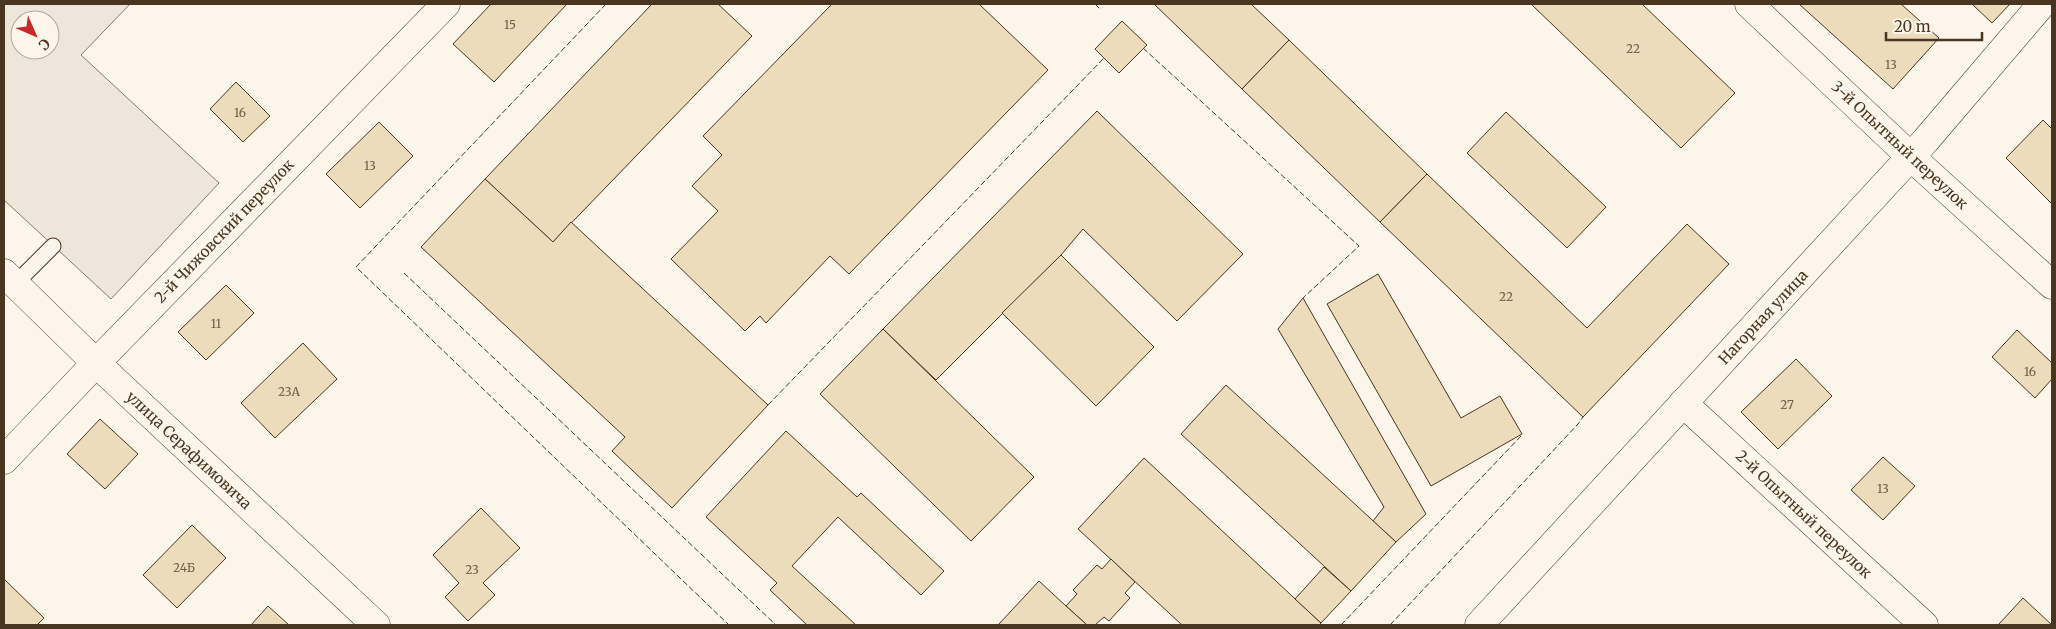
<svg xmlns="http://www.w3.org/2000/svg" width="2056" height="629" viewBox="0 0 2056 629" font-family="Merriweather,serif">
	<style>
		.parking { fill: #ede7d9; stroke: #887966; fill-rule: evenodd }
		.building { fill: #ecdcbc; stroke: #4a3520 }
		.lines { fill: none; stroke-linecap: round; stroke-linejoin: round }
		.lane-casing { stroke: #4a3520; stroke-width: 17 }
		.street-casing { stroke: #4a3520; stroke-width: 29 }
		.lane { stroke: #fbf6e9; stroke-width: 15 }
		.street { stroke: #fbf6e9; stroke-width: 28 }
		.fence { stroke: #4a3520; stroke-width: 1; stroke-dasharray: 6 2.5; stroke-linecap: butt }
		.labels { text-anchor: middle; dominant-baseline: central; stroke-width: 4; stroke-linejoin: round; paint-order: stroke }
		.number-label { font-size: 12px; fill: #725f47 }
		.street-label { font-size: 15px; fill: #4a3520; stroke: #fbf6e9 }
	</style>
	<rect width="100%" height="100%" fill="#fbf6e9"/>
	<path class="parking" d="M4 4H130L81 55 219 183 111 299 4 200ZM20 20H50V50H20Z"/>
	<g class="building">
		<polygon points="491,4 567,4 494,82 453,44"/>
		<polygon points="652,4 718,4 752,36 553,242 485,179"/>
		<polygon points="832,4 979,4 1048,70 849,274 830,256 766,323 760,316 745,331 671,259 718,211 692,186 722,155 703,136"/>
		<polygon points="1154,4 1251,4 1289,40 1242,89"/>
		<polygon points="1531,4 1642,4 1735,93 1681,148"/>
		<polygon points="1799,4 1901,4 1939,38 1893,89"/>
		<polygon points="1972,4 2010,4 1992,23"/>
		<polygon points="1122,21 1147,45 1119,73 1095,49"/>
		<polygon points="1289,40 1427,174 1380,222 1242,89"/>
		<polygon points="236,82 270,116 243,142 210,109"/>
		<polygon points="1097,111 1243,254 1177,321 1083,229 1061,255 936,380 883,329"/>
		<polygon points="1506,112 1606,207 1567,248 1467,153"/>
		<polygon points="2043,120 2052,129 2052,204 2006,158"/>
		<polygon points="379,122 413,156 360,208 326,174"/>
		<polygon points="1427,174 1587,328 1687,224 1729,264 1583,417 1380,222"/>
		<polygon points="485,179 553,242 571,222 768,405 672,508 612,451 625,437 421,247"/>
		<polygon points="1061,255 1154,347 1096,406 1002,313"/>
		<polygon points="1378,274 1461,418 1500,396 1522,434 1431,486 1327,304"/>
		<polygon points="226,285 254,313 206,360 178,332"/>
		<polygon points="1303,298 1426,514 1396,542 1373,521 1384,507 1278,329"/>
		<polygon points="883,329 1034,477 971,541 820,394"/>
		<polygon points="2017,330 2052,363 2052,379 2035,398 1992,357"/>
		<polygon points="303,343 337,379 275,438 241,403"/>
		<polygon points="1796,359 1832,396 1778,449 1741,412"/>
		<polygon points="1226,385 1396,542 1351,591 1181,434"/>
		<polygon points="100,419 138,454 105,489 67,454"/>
		<polygon points="786,431 857,497 861,493 944,571 921,595 838,517 792,566 856,625 807,625 770,590 777,583 706,517"/>
		<polygon points="1883,457 1915,486 1883,520 1851,490"/>
		<polygon points="1144,458 1321,623 1319,625 1182,625 1078,529"/>
		<polygon points="481,508 520,548 483,583 495,595 468,621 445,597 459,583 433,555"/>
		<polygon points="192,525 226,558 177,608 143,575"/>
		<polygon points="1111,559 1135,582 1125,593 1130,598 1109,621 1104,617 1095,625 1087,625 1066,606 1077,594 1073,590 1097,565 1102,569"/>
		<polygon points="1324,567 1351,591 1321,623 1295,599"/>
		<polygon points="4,579 44,618 37,625 4,625"/>
		<polygon points="1039,581 1066,606 1087,625 998,625"/>
		<polygon points="2023,598 2052,625 1998,625"/>
		<polygon points="268,606 289,625 251,625"/>
	</g>
	<g class="lines">
		<defs>
			<polyline id="lane" points="15,284 53,246"/>
			<g id="street">
				<polyline points="1749,4 1911,157 2052,285"/>
				<polyline points="4,273 96,363 376,625"/>
				<polyline points="1683,403 1924,625"/>
				<polyline points="4,460 96,363 446,4"/>
				<polyline points="1479,625 1926,140 2042,4"/>
			</g>
		</defs>
		<use href="#lane" class="lane-casing"/>
		<use href="#street" class="street-casing"/>
		<use href="#lane" class="lane"/>
		<use href="#street" class="street"/>
		<g class="fence">
			<polyline points="606,4 356,267 729,625"/>
			<polyline points="1095,4 1101,10"/>
			<polyline points="1143,48 1359,246 1303,298"/>
			<polyline points="404,273 776,625"/>
			<polyline points="768,405 1104,58"/>
			<polyline points="1341,625 1522,435"/>
			<polyline points="1390,625 1578,424 1583,417"/>
		</g>
	</g>
	<g class="labels">
		<g class="number-label">
			<text x="510" y="24">15</text>
			<text x="1633" y="48">22</text>
			<text x="1891" y="64">13</text>
			<text x="240" y="112">16</text>
			<text x="370" y="165">13</text>
			<text x="1506" y="296">22</text>
			<text x="216" y="323">11</text>
			<text x="2030" y="371">16</text>
			<text x="289" y="391">23А</text>
			<text x="1787" y="404">27</text>
			<text x="1883" y="488">13</text>
			<text x="184" y="567">24Б</text>
			<text x="472" y="569">23</text>
		</g>
		<g class="street-label">
			<text transform="translate(1900 145) rotate(43)">3-й Опытный переулок</text>
			<text transform="translate(224 231) rotate(-46)">2-й Чижовский переулок</text>
			<text transform="translate(1763 317) rotate(-47)">Нагорная улица</text>
			<text transform="translate(189 450) rotate(43)">улица Серафимовича</text>
			<text transform="translate(1804 514) rotate(43)">2-й Опытный переулок</text>
		</g>
	</g>
	<rect width="2056" height="629" fill="none" stroke="#4a3520" stroke-width="10"/>
	<g transform="translate(35 35) rotate(135)"><circle r="24" fill="#fbf6e9" stroke="#b4a999"/>
	<path d="M0-4L9 19L0 12L-9 19Z" fill="#c62828"/>
	<text y="-8" font-size="14" font-weight="bold" text-anchor="middle" fill="#4a3520">С</text>
	</g>
	<path d="M1886 32v8h96v-8" fill="none" stroke="#4a3520" stroke-width="2.5"/>
	<text x="1894" y="32" font-size="15" fill="#4a3520" stroke="#fbf6e9" stroke-width="4" paint-order="stroke">20 m</text>
</svg>
